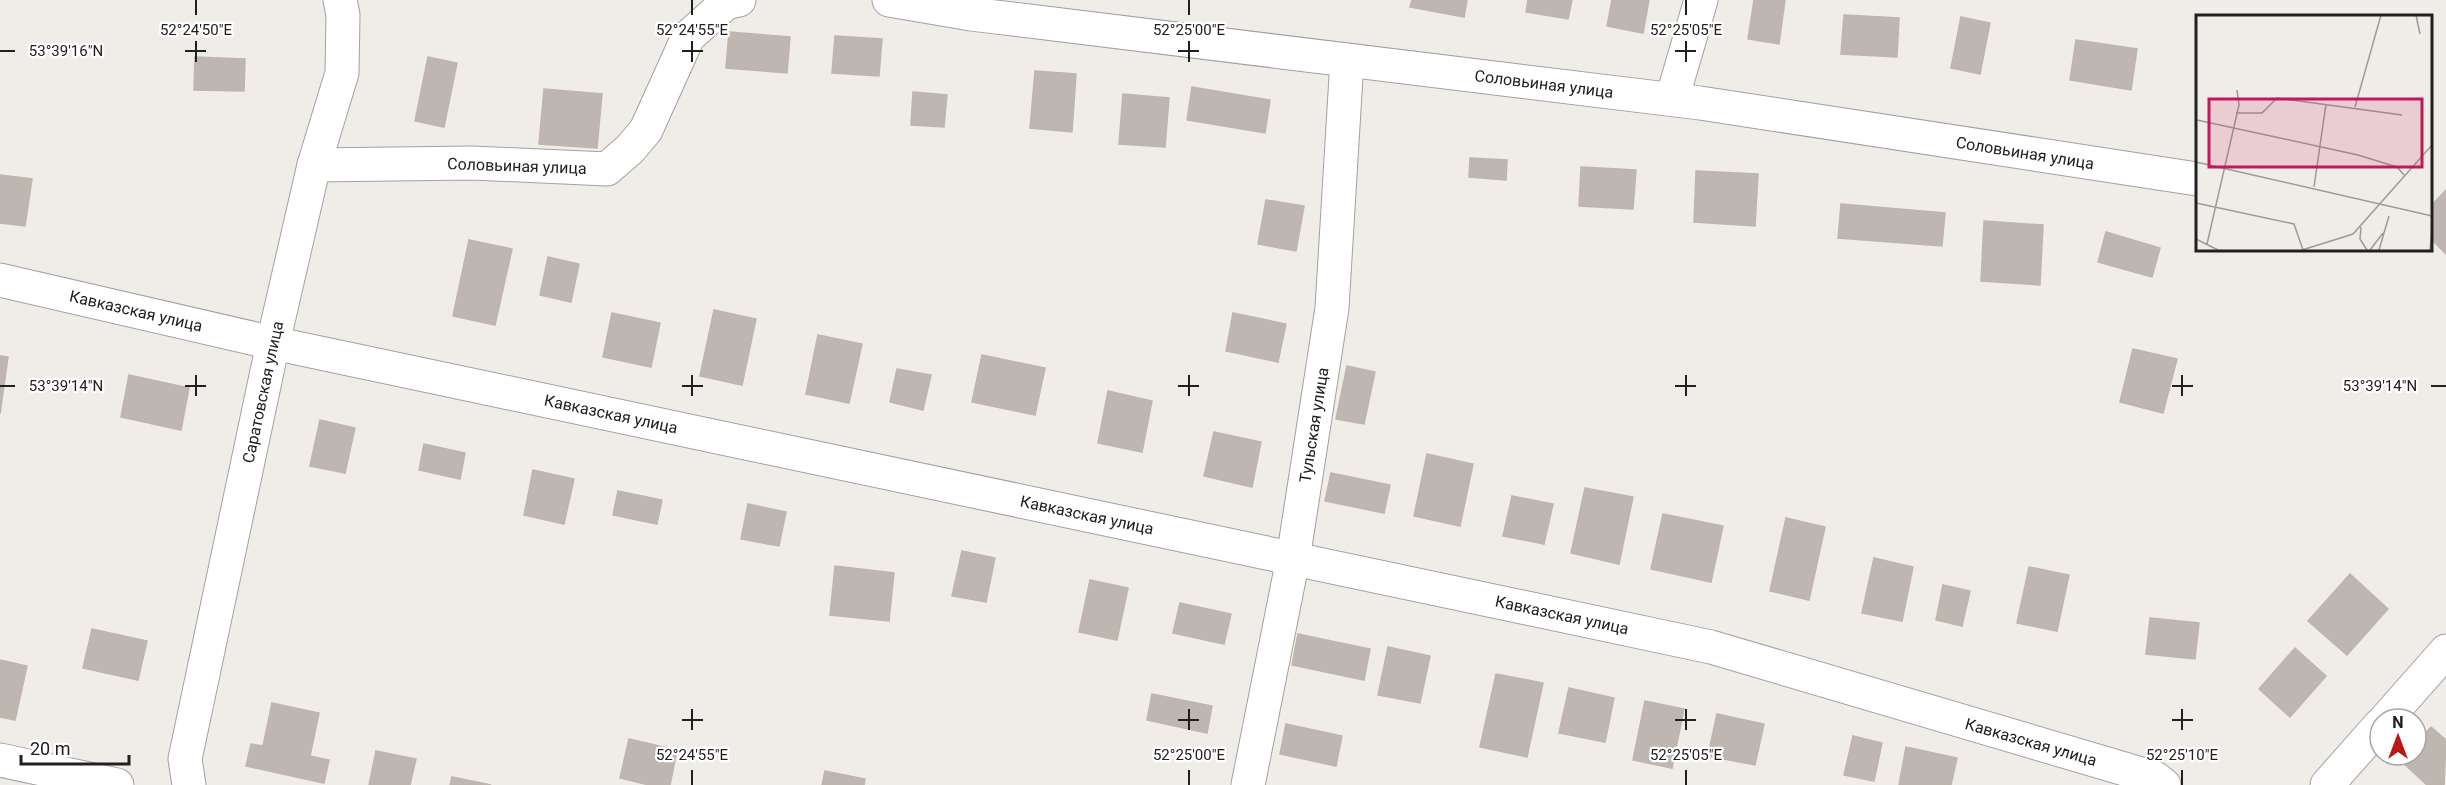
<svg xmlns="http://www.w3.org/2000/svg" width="2446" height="785" viewBox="0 0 2446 785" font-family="Roboto,sans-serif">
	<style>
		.building { fill: #bdb6b1; stroke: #c0b5ab; stroke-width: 1.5 }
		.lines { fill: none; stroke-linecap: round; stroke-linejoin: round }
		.minor-casing { stroke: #a1a1a1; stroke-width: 35 }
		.minor { stroke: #fff; stroke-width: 33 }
		.ticks { fill: none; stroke: #202020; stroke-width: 2 }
		.labels { text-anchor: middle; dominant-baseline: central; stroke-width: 4.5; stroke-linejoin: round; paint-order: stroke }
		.street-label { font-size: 16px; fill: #202020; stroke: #fff }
		.inset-road { fill: none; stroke: #9d9b98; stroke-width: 1.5 }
		.view { fill: #c2185b; fill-opacity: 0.15; stroke: #c2185b; stroke-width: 3 }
		.inset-edge { fill: none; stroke: #202020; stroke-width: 3 }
		.ticks-label { font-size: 15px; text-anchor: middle; fill: #202020; stroke: #fff; stroke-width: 4.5; stroke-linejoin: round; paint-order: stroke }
	</style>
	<rect width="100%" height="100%" fill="#f0ede8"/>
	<g class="building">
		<polygon points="1412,0 1467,0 1464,17 1410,7"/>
		<polygon points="1528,0 1572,0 1568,19 1526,12"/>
		<polygon points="1612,0 1649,0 1643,33 1607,26"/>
		<polygon points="1754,0 1785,0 1779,44 1748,39"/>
		<polygon points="1844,15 1899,18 1897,57 1841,54"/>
		<polygon points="1961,17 1990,23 1980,74 1951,68"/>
		<polygon points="729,32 790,37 787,73 726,68"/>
		<polygon points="835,36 882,39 879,76 832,73"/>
		<polygon points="2076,40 2137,49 2131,90 2070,80"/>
		<polygon points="195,57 245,59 244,91 194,90"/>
		<polygon points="428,57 457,63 444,127 415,121"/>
		<polygon points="1035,71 1076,74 1072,132 1030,128"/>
		<polygon points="1192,87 1270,100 1265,133 1187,120"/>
		<polygon points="544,89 602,94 597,148 539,144"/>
		<polygon points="913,92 947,95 944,127 911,125"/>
		<polygon points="1123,94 1169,98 1165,147 1119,144"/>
		<polygon points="1470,158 1507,160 1506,180 1469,177"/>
		<polygon points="1581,167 1636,170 1633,209 1579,206"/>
		<polygon points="1696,171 1758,174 1755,226 1694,222"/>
		<polygon points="0,175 32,179 25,226 0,223"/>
		<polygon points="2446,190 2446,254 2430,238 2430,207"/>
		<polygon points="1266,200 1304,206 1296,251 1258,244"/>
		<polygon points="1841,204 1945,213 1942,246 1838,238"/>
		<polygon points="1984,221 2043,225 2040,285 1981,281"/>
		<polygon points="2106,232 2160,248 2152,277 2098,262"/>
		<polygon points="469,240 512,249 495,325 453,316"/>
		<polygon points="548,257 579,264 571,302 540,295"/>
		<polygon points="714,310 756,319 742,385 700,376"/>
		<polygon points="612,313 660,323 651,367 603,357"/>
		<polygon points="1233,313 1286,324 1278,362 1226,351"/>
		<polygon points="818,335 862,344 849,403 806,394"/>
		<polygon points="2133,349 2177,359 2163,413 2120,402"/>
		<polygon points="982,355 1045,368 1035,415 972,402"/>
		<polygon points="0,356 8,357 0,414"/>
		<polygon points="1347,366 1375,372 1364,424 1336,419"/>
		<polygon points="897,369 931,375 923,410 890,402"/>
		<polygon points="129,375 189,388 181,430 121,417"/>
		<polygon points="1108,391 1152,401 1142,452 1098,443"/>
		<polygon points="320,420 355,428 345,473 310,466"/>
		<polygon points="1214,432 1261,442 1252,487 1204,476"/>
		<polygon points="424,444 465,453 460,479 419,470"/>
		<polygon points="1427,454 1473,464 1460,526 1414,516"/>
		<polygon points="533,470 574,479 564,524 524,515"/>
		<polygon points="1331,473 1390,485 1384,513 1325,501"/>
		<polygon points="1585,488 1633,497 1619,564 1571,553"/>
		<polygon points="618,491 662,500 657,524 613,515"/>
		<polygon points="1512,496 1553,504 1544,544 1503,536"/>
		<polygon points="748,504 786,512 779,546 741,539"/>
		<polygon points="1663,514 1723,526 1711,582 1651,569"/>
		<polygon points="1786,518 1825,527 1809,600 1770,591"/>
		<polygon points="962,551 995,558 986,602 952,596"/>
		<polygon points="1874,558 1913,567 1902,621 1862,613"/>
		<polygon points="835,566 894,573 889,621 830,615"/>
		<polygon points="2029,567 2069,575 2057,631 2017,623"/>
		<polygon points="2350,574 2388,609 2347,655 2308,621"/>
		<polygon points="1090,580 1128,588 1117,640 1079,632"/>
		<polygon points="1943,585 1970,591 1962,626 1936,620"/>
		<polygon points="1180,603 1231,614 1224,644 1173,633"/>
		<polygon points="2150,618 2199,623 2195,659 2146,654"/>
		<polygon points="92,629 147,641 138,680 83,668"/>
		<polygon points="1298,634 1370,649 1364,680 1292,665"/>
		<polygon points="1388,647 1430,656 1420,703 1378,695"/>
		<polygon points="2295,648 2326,676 2290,717 2259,689"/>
		<polygon points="0,660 27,666 15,720 0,717"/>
		<polygon points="1496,674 1543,683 1527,757 1480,747"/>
		<polygon points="1569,688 1614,698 1605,742 1559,733"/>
		<polygon points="1152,694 1212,706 1207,733 1147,720"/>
		<polygon points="1645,701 1684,709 1672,768 1633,760"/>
		<polygon points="272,703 319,713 310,756 329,760 324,783 246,766 251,744 263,746"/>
		<polygon points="1717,714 1764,724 1755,765 1708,756"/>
		<polygon points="1286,724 1342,736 1336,766 1280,754"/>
		<polygon points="2431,727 2446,740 2444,785 2427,785 2400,760 2405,755 2416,755 2416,743"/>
		<polygon points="1853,736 1882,743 1874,781 1844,775"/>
		<polygon points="629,739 677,750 670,785 649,785 620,778"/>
		<polygon points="1906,747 1957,758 1951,785 1899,785"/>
		<polygon points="376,751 416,759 410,785 369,785"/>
		<polygon points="825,771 865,779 864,785 822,785"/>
		<polygon points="452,777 491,785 450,785"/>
	</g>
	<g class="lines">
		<defs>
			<g id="minor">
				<polyline points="889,0 971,14 1700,103 2197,179"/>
				<polyline points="1672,99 1701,0"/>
				<polyline points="314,165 473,163 607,169 630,149 646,130 688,37 726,3 739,0"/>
				<polyline points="0,280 273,343 1711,647 2155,778 2164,785"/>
				<polyline points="2386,719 2446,651"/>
				<polyline points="0,760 117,785"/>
				<polyline points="189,785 185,759 273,343 314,165 342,73 343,15 340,0"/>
				<polyline points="1248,785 1293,559 1332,308 1347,60"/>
				<polyline points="2327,785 2380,725"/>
			</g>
		</defs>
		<use href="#minor" class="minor-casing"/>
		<use href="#minor" class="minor"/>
	</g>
	<path class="ticks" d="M196 0V15M692 0V15M1189 0V15M1686 0V15M196 41V62M692 41V62M1189 41V62M1686 41V62M0 51H15M185 51H206M682 51H703M1178 51H1199M1675 51H1696M196 375V396M692 375V396M1189 375V396M1686 375V396M2182 375V396M0 386H15M185 386H206M682 386H703M1178 386H1199M1675 386H1696M2172 386H2193M2431 386H2446M692 709V730M1189 709V730M1686 709V730M2182 709V730M682 720H703M1178 720H1199M1675 720H1696M2172 720H2193M692 770V785M1189 770V785M1686 770V785M2182 770V785"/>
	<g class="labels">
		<g class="street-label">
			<text transform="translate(1544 84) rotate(7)">Соловьиная улица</text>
			<text transform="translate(2025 153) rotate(9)">Соловьиная улица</text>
			<text transform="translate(517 166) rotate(2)">Соловьиная улица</text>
			<text transform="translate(136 311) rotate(13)">Кавказская улица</text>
			<text transform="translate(263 392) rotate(-78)">Саратовская улица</text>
			<text transform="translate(611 414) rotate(12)">Кавказская улица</text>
			<text transform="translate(1314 425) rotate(-81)">Тульская улица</text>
			<text transform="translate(1087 515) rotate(12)">Кавказская улица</text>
			<text transform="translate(1562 615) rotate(12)">Кавказская улица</text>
			<text transform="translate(2031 742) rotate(16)">Кавказская улица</text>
		</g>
	</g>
	<g transform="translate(2196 15)">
		<rect width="236" height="236" fill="#f0ede8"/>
		<path class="inset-road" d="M220 0 224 19M159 92 185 0M40 98H66L81 83 206 100M1 105 162 140 201 152 208 160M0 147 236 201M118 172 130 89M0 188 98 209 107 235M165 212 164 224 171 235M0 224 22 235M11 229 43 90 41 75M106 235 157 219 236 130M174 235 187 218M183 235 193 201M234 235 236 214"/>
		<path class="view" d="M13 84H226V152H13Z"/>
		<rect width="236" height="236" class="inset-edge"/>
	</g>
	<g class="ticks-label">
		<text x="196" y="35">52°24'50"E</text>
		<text x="692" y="35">52°24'55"E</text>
		<text x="1189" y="35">52°25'00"E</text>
		<text x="1686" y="35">52°25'05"E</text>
		<text x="66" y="56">53°39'16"N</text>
		<text x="66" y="391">53°39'14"N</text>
		<text x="2380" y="391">53°39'14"N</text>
		<text x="692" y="760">52°24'55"E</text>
		<text x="1189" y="760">52°25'00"E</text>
		<text x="1686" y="760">52°25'05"E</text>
		<text x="2182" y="760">52°25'10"E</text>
	</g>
	<g transform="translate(2398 737)"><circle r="28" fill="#ffffff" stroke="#a6a6a6" stroke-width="1.5"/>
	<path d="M0-4.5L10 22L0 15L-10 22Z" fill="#bb1715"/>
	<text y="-9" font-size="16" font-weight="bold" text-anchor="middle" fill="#202020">N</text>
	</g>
	<path d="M21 755v9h108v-9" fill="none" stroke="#202020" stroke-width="3"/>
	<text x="30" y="755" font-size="18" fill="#202020" stroke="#ffffff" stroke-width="4.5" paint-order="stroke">20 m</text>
</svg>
